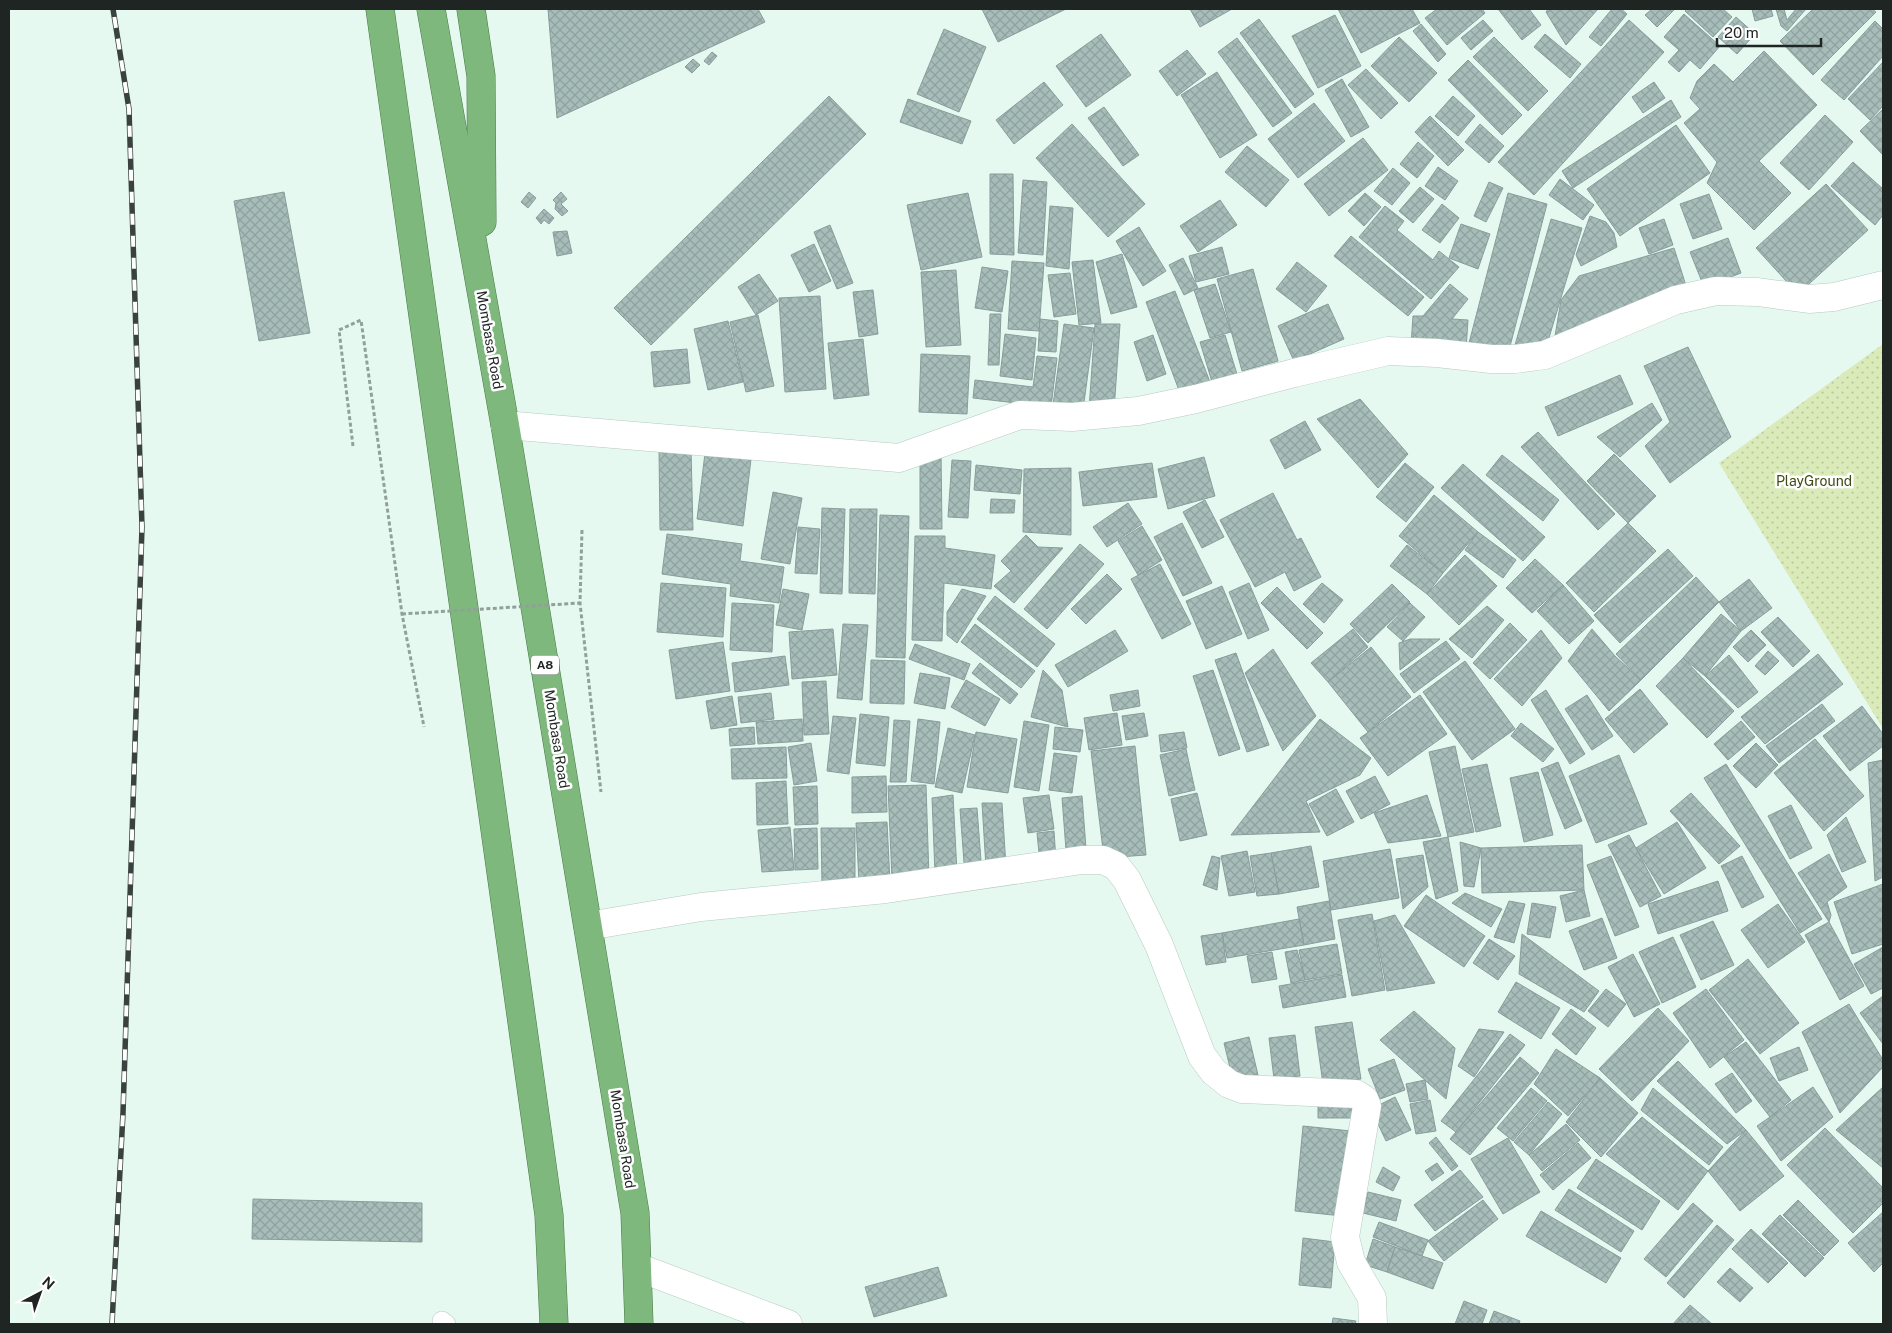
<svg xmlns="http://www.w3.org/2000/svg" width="1892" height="1333" viewBox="0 0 1892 1333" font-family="'Public Sans',sans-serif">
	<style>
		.green { fill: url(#green-dots) }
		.building { fill: url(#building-cross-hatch); stroke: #889d9a }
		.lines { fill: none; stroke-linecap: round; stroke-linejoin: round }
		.service-casing { stroke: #b7cac0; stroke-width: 20 }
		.minor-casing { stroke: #b7cac0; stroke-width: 29 }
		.trunk-casing { stroke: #487a47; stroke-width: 29 }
		.path { stroke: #92a09a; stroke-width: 3; stroke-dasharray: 4 2.5; stroke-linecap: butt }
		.service { stroke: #fff; stroke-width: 19 }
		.minor { stroke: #fff; stroke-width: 28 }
		.trunk { stroke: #7eb87c; stroke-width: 28 }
		.rail-casing { stroke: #39423e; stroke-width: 5.5 }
		.rail { stroke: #fff; stroke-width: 4; stroke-dasharray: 11; stroke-linecap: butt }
		.path-bridge { stroke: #92a09a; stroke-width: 3; stroke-dasharray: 4 2.5; stroke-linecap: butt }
		.labels { text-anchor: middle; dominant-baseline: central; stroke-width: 5; stroke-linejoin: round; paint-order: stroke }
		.shield { fill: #fff; stroke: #626664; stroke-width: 1 }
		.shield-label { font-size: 12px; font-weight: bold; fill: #1e2522 }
		.street-label { font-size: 14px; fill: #1e2522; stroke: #fff }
		.park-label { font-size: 14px; fill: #3d4c10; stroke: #fff }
	</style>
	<defs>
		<pattern id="green-dots" width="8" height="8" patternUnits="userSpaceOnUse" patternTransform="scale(1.25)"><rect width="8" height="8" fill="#daeab9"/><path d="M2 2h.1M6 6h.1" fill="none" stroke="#bbc99f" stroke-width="1.8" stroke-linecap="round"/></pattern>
		<pattern id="building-cross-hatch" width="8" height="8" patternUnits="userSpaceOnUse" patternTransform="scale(1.25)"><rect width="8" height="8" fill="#a7bdb9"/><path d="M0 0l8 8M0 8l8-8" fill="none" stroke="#8fa29f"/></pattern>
	</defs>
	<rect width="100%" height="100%" fill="#e6f9f0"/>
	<polygon class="green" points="1883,344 1883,726 1882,727 1719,463"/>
	<g class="building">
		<polygon points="548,9 758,9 765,22 557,118"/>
		<polygon points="982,9 1066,9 998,42"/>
		<polygon points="1190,9 1232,9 1200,27"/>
		<polygon points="1338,9 1412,9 1420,23 1361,53"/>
		<polygon points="1437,9 1482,9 1485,13 1447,45 1425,18"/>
		<polygon points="1498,9 1529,9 1541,25 1522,40"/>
		<polygon points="1548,9 1598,9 1566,45 1546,12"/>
		<polygon points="1612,9 1621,9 1627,14 1601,46 1589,37"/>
		<polygon points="1652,9 1675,9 1657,27 1645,15"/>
		<polygon points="1687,9 1723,9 1732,17 1713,37 1685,11"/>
		<polygon points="1752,9 1771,9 1773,16 1755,21"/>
		<polygon points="1776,9 1784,9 1787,20 1796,9 1806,9 1787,31 1781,26"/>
		<polygon points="1813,9 1872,9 1876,12 1813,75 1780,41"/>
		<polygon points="1684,14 1720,46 1700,69 1690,60 1679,72 1668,62 1679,50 1664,37"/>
		<polygon points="1335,15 1361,66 1318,88 1292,36"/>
		<polygon points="1736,17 1755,34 1737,54 1718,37"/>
		<polygon points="1259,19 1314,94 1295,108 1240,33"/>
		<polygon points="1483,20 1493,31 1471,50 1461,38"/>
		<polygon points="1629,20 1664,52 1534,195 1498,162"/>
		<polygon points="1875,21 1883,29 1883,56 1844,100 1821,80"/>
		<polygon points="1421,24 1446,54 1438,62 1413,31"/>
		<polygon points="944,29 986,47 959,112 917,94"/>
		<polygon points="1101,34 1131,75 1086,107 1056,66"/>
		<polygon points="1545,34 1581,64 1570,78 1534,47"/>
		<polygon points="1399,37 1437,73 1409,102 1371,66"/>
		<polygon points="1494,37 1548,91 1528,111 1473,57"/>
		<polygon points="1237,38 1292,113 1273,127 1218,52"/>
		<polygon points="1187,50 1206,74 1177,96 1159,71"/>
		<polygon points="1764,51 1817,105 1759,161 1791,193 1754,230 1707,183 1717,162 1684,123 1700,109 1690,98 1697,81 1714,64 1733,82"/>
		<polygon points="712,52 717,56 709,65 704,61"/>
		<polygon points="693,59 700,65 692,73 685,67"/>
		<polygon points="1468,60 1522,115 1502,135 1448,80"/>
		<polygon points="1883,62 1883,106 1870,120 1848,99"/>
		<polygon points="1366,69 1398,103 1381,119 1348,85"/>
		<polygon points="1217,72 1257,135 1220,158 1181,95"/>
		<polygon points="1342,79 1369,127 1351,137 1325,90"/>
		<polygon points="1044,82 1063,105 1014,144 996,120"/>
		<polygon points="1654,82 1665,98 1643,113 1632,97"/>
		<polygon points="829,96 866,134 651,345 614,308"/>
		<polygon points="1453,96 1475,116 1458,136 1435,116"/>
		<polygon points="908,99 971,121 962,144 900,122"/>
		<polygon points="1671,100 1681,117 1573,188 1562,171"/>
		<polygon points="1314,103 1345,141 1298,178 1268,139"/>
		<polygon points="1104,107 1139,155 1123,166 1088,118"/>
		<polygon points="1883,109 1883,155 1860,131"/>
		<polygon points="1825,115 1853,142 1809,190 1780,163"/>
		<polygon points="1430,116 1464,150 1448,166 1415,132"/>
		<polygon points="1072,124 1145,204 1108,237 1036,158"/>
		<polygon points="1480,124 1504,146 1489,163 1465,142"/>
		<polygon points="1676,125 1710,173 1620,236 1587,189"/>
		<polygon points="1363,138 1388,170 1329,216 1304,184"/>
		<polygon points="1418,142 1434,156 1417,178 1400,164"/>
		<polygon points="1247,146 1289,180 1266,207 1225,172"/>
		<polygon points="1853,162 1883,189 1883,215 1875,225 1831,186"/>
		<polygon points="1438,167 1458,181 1445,200 1425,186"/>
		<polygon points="1393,168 1410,183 1392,205 1374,191"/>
		<polygon points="990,174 1013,174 1014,255 990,254"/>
		<polygon points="1560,179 1594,205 1583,220 1549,195"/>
		<polygon points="1023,180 1047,182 1043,255 1018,253"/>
		<polygon points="1489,182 1503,188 1486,222 1474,216"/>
		<polygon points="1826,184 1868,230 1798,294 1756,248"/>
		<polygon points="1420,187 1434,199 1413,223 1399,211"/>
		<polygon points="284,192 310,333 259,341 234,201"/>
		<polygon points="529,192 536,198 528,208 521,202"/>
		<polygon points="561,192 567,199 561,204 568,211 562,216 555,209 556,203 553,200"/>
		<polygon points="968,193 982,257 921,270 907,205"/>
		<polygon points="1365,193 1381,207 1364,226 1348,211"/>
		<polygon points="1508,193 1547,204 1508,354 1469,343"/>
		<polygon points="1709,194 1722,229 1693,239 1680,204"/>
		<polygon points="1220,200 1237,225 1198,252 1180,226"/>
		<polygon points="1442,204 1459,218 1440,243 1422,230"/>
		<polygon points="1050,206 1073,208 1069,269 1046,266"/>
		<polygon points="1385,206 1404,221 1397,230 1433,260 1439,251 1459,267 1431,299 1359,237"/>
		<polygon points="544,209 554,218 549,224 544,220 541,224 536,218"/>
		<polygon points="1590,216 1606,222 1614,233 1617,247 1581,266 1576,255"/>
		<polygon points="1551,219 1582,228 1545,351 1515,345"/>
		<polygon points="1664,219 1673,245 1649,254 1639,228"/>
		<polygon points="1461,224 1490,234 1478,269 1449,258"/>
		<polygon points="830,225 853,283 837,289 814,232"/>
		<polygon points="1139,227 1166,271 1143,286 1116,241"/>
		<polygon points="567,231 572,253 557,256 553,232"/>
		<polygon points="1351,236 1424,297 1408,316 1334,256"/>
		<polygon points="1728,238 1741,273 1704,287 1690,252"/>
		<polygon points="814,244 831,281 809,292 791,255"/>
		<polygon points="1222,247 1229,274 1196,282 1189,256"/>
		<polygon points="1674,248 1689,295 1555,336 1561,300 1579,276"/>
		<polygon points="1122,254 1137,307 1111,314 1096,262"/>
		<polygon points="1183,258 1198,288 1184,295 1169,265"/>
		<polygon points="1093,260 1101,323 1079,325 1072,262"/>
		<polygon points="1012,261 1044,263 1039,331 1008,329"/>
		<polygon points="1297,262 1327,286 1306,312 1276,289"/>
		<polygon points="982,267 1008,271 1002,312 975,308"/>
		<polygon points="1253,269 1278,361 1242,371 1217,279"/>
		<polygon points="956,270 961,345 926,347 921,272"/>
		<polygon points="1070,273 1076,314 1054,317 1048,275"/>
		<polygon points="759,274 778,301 756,315 738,287"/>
		<polygon points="1215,284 1231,332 1210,338 1194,290"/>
		<polygon points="1450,284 1468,299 1452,319 1468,320 1466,349 1411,345 1413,316 1423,316"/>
		<polygon points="873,290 878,334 859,337 853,292"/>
		<polygon points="1175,291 1210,382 1180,393 1146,302"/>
		<polygon points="820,296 826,389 785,392 779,298"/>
		<polygon points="1328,304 1344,339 1294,361 1278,326"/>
		<polygon points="990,314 1001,314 999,365 988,365"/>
		<polygon points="758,315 774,386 746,392 730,322"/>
		<polygon points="1040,319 1058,321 1056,352 1038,351"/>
		<polygon points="728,321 743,382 708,390 694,329"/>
		<polygon points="1064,324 1094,328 1083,410 1053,405"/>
		<polygon points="1095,324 1120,324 1114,411 1089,409"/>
		<polygon points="1005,334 1036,338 1032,380 1000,376"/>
		<polygon points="1153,335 1166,374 1147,381 1134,342"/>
		<polygon points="1225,335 1240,384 1215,392 1200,342"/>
		<polygon points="863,339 869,395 834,399 828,343"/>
		<polygon points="1688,347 1731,437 1670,483 1645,446 1670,422 1644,366"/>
		<polygon points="687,349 690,383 654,387 651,352"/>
		<polygon points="921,354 970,356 967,414 919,412"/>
		<polygon points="1037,356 1057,358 1051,407 973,398 975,380 1033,387"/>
		<polygon points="1620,375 1633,404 1558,436 1545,407"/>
		<polygon points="1360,399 1408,454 1378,488 1317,419"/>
		<polygon points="1652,403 1662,420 1620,457 1597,437"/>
		<polygon points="1305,421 1321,450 1285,469 1270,440"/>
		<polygon points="1538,432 1615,514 1598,530 1521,447"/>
		<polygon points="706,445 752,451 743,526 697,519"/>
		<polygon points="659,449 691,449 693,530 660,530"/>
		<polygon points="920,452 941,452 942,529 920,529"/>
		<polygon points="1614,454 1656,496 1628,523 1587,481"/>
		<polygon points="1502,455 1559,500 1543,521 1486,475"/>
		<polygon points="1204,457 1215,496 1168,509 1158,469"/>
		<polygon points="952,460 971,461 968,518 948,517"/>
		<polygon points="1152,463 1157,497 1083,506 1079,472"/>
		<polygon points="1405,463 1434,487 1406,522 1376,497"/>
		<polygon points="1463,464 1545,537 1523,561 1441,488"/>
		<polygon points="976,465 1022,470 1020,494 974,490"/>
		<polygon points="1071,468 1071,535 1023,532 1024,469"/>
		<polygon points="773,492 802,498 790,564 761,559"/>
		<polygon points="1273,493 1297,540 1301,538 1321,577 1294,591 1285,572 1255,587 1220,520"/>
		<polygon points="1434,495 1478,532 1443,573 1399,536"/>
		<polygon points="991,499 1015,500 1014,513 990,513"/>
		<polygon points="1205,500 1224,537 1202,548 1183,512"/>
		<polygon points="1128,503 1142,524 1107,547 1093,527"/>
		<polygon points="822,508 845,509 842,594 820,593"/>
		<polygon points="850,509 877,509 875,594 849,593"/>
		<polygon points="880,515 909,516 905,658 876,657"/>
		<polygon points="1182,523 1212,583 1183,596 1154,537"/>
		<polygon points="1628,523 1656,551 1594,612 1566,583"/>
		<polygon points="1142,526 1162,560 1138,575 1118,541"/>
		<polygon points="798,527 820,529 817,574 795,573"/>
		<polygon points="1478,532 1516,560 1503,578 1465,550"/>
		<polygon points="667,534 742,544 740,561 784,567 779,603 730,596 731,584 662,574"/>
		<polygon points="1026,535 1038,547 1063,548 1014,603 994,586 1011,571 1001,561"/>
		<polygon points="915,536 945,536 945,548 995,555 991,589 944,583 942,641 912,640"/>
		<polygon points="1080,544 1104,564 1047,629 1024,609"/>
		<polygon points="1407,545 1443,573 1427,594 1390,566"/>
		<polygon points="1668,549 1693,576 1620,643 1594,615"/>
		<polygon points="1465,555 1497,586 1459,625 1427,594"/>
		<polygon points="1535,559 1563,585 1532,613 1506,588"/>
		<polygon points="1160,564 1191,624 1162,639 1131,579"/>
		<polygon points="1107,574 1122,589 1086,624 1071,609"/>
		<polygon points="1696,577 1719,602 1641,680 1616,654"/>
		<polygon points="1749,579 1772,608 1741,631 1719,602"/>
		<polygon points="661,583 726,588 723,637 657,632"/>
		<polygon points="1249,583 1269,630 1248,639 1229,592"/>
		<polygon points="1322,583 1343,600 1324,623 1303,604"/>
		<polygon points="1392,584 1410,602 1368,643 1350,624"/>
		<polygon points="1563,585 1594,621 1569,644 1537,611"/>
		<polygon points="1222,586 1242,634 1206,649 1186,601"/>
		<polygon points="1277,587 1323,633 1307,649 1261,603"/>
		<polygon points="783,589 809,594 802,630 776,625"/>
		<polygon points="962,589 986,596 957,643 947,635 947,612"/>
		<polygon points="995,596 1055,644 1037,667 977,619"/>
		<polygon points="732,603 774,605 772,652 730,650"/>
		<polygon points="1410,603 1425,617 1403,641 1387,627"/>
		<polygon points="1487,606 1504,620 1472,658 1449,639"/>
		<polygon points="1721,614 1741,631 1705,676 1683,658"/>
		<polygon points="1778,617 1810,651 1793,667 1761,632"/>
		<polygon points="1510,623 1527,640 1490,679 1473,663"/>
		<polygon points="843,624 868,625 862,700 837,698"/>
		<polygon points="975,624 1035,671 1021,688 961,642"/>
		<polygon points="833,629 837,675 792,679 789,632"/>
		<polygon points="1353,629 1368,647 1328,682 1311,663"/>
		<polygon points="1592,629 1615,656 1641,680 1609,711 1568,661"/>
		<polygon points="1115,630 1128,651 1068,687 1055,665"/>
		<polygon points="1541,630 1562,658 1522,706 1494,679"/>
		<polygon points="1751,630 1766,645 1748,662 1733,647"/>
		<polygon points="1410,639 1440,639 1400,670 1399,643"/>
		<polygon points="1446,641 1460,659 1414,693 1400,674"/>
		<polygon points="723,642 730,691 676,699 669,650"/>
		<polygon points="915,644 970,664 964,680 909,659"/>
		<polygon points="1371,647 1411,697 1368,732 1328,682"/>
		<polygon points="1273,649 1316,716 1283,751 1245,673"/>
		<polygon points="1768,651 1779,661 1765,675 1755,666"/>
		<polygon points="1236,653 1269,745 1247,752 1215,660"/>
		<polygon points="1818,654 1843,684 1765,744 1741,717"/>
		<polygon points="1729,655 1758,692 1738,708 1705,676"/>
		<polygon points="785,656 789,685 735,692 732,663"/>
		<polygon points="1683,658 1734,711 1707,738 1656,686"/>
		<polygon points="871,660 905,661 904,704 870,703"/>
		<polygon points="1465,661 1515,729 1472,760 1423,692"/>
		<polygon points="980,663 1018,694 1010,704 972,673"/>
		<polygon points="1043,670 1062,690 1068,727 1031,717"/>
		<polygon points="1213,670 1240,749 1219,756 1193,676"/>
		<polygon points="920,673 950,678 945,709 914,703"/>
		<polygon points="966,680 1000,699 985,726 951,707"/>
		<polygon points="826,681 829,734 804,735 802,682"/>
		<polygon points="1640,689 1668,724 1634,753 1605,719"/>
		<polygon points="1138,690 1140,706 1113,711 1110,695"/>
		<polygon points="1546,690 1585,754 1570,764 1531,700"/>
		<polygon points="771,693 774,719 741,723 738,697"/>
		<polygon points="1420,695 1447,734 1388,776 1360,738"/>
		<polygon points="1587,695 1613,736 1592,750 1565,709"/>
		<polygon points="732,696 737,725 711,729 706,701"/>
		<polygon points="1822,704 1835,721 1779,763 1766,746"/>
		<polygon points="1862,706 1883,734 1883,746 1850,771 1823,736"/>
		<polygon points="1117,713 1122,745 1089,750 1084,718"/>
		<polygon points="1144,713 1148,736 1126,740 1122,716"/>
		<polygon points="860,714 889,717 885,766 856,763"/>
		<polygon points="833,716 856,718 849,774 827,771"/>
		<polygon points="802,719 803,741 758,744 756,722"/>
		<polygon points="918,719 940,722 934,784 911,781"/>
		<polygon points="1320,719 1371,758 1360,775 1306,801 1320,832 1231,835"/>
		<polygon points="894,720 910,721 906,782 890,782"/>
		<polygon points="1024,721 1049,725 1039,791 1014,787"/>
		<polygon points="1741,721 1755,737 1728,760 1714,744"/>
		<polygon points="1521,723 1554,749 1543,762 1511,736"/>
		<polygon points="754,727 755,744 730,746 729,729"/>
		<polygon points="1055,727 1083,730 1080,752 1053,749"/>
		<polygon points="948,728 975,735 962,793 935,787"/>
		<polygon points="976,732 1017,739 1008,793 967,787"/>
		<polygon points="1184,732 1187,748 1161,752 1159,735"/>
		<polygon points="1815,739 1864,796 1824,831 1774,773"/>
		<polygon points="811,743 817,781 794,785 788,747"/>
		<polygon points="1756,743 1778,765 1756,788 1733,766"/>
		<polygon points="1135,746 1146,855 1104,858 1091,751"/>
		<polygon points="1455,746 1474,832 1448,837 1429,752"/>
		<polygon points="786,747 787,778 732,779 731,749"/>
		<polygon points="1186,749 1195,790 1169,796 1160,755"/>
		<polygon points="1054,753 1077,756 1072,793 1049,790"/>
		<polygon points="1619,755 1647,824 1596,843 1569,776"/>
		<polygon points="1883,760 1883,877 1875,881 1868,763"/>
		<polygon points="1558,762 1582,821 1565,829 1541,769"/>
		<polygon points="1487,764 1501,826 1476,832 1462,769"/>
		<polygon points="1726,764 1822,919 1800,933 1704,778"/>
		<polygon points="1538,772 1553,835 1524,842 1510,778"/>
		<polygon points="886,776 887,812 852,813 852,777"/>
		<polygon points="1375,776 1390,804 1361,819 1346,791"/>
		<polygon points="786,781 788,824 757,825 756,783"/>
		<polygon points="926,785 929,878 892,879 888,786"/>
		<polygon points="817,786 818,824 795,825 793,787"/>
		<polygon points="1336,789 1354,822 1327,836 1309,804"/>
		<polygon points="1197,793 1207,835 1180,841 1171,799"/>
		<polygon points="1691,793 1740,846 1719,864 1670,811"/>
		<polygon points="953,795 957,873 935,874 932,798"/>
		<polygon points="1049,795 1054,829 1028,833 1023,798"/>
		<polygon points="1427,795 1441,836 1388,843 1374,813"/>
		<polygon points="1082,796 1086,848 1066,850 1062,798"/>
		<polygon points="982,803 1002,803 1006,867 986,868"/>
		<polygon points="1791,805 1812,848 1790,859 1768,816"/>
		<polygon points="977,808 982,874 965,876 960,809"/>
		<polygon points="1846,817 1866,862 1842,872 1827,835"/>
		<polygon points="887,822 890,882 859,883 856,823"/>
		<polygon points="1677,822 1706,868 1664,894 1636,848"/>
		<polygon points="790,827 794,870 762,872 758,830"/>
		<polygon points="817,828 818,869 795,870 794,829"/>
		<polygon points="821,828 855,828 855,885 822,885"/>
		<polygon points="1054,831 1056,861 1040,863 1037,833"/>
		<polygon points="1629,835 1661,896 1640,907 1608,845"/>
		<polygon points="1448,837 1458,891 1436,899 1423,842"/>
		<polygon points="1460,842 1481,848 1474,887 1464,886"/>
		<polygon points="1582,845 1584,890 1482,893 1481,848"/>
		<polygon points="1311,846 1319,887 1279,894 1271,853"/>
		<polygon points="1390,849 1399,898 1331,910 1323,861"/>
		<polygon points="1247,851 1255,892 1229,896 1221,856"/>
		<polygon points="1271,853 1279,894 1257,896 1250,856"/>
		<polygon points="1829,854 1847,887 1827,902 1831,915 1829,922 1798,873"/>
		<polygon points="1423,855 1428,887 1403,909 1396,859"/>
		<polygon points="1212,856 1220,858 1217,890 1203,885"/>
		<polygon points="1611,856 1639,927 1615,936 1587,865"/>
		<polygon points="1742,856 1764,897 1742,908 1721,866"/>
		<polygon points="1718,881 1728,911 1658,934 1648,904"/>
		<polygon points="1883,884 1883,944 1852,954 1834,902"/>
		<polygon points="1584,890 1590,916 1566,922 1560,896"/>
		<polygon points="1465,893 1502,909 1491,927 1452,903"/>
		<polygon points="1426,895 1485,936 1464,967 1404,926"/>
		<polygon points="1329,901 1335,939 1304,945 1297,907"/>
		<polygon points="1509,901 1525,904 1514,943 1494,937"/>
		<polygon points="1532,903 1556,907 1550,938 1527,934"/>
		<polygon points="1778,904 1805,942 1768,968 1741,930"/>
		<polygon points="1372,914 1385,990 1352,996 1338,920"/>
		<polygon points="1395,915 1435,983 1387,991 1374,921"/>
		<polygon points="1602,918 1617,958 1584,970 1569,931"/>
		<polygon points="1299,919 1304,945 1227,958 1222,933"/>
		<polygon points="1713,921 1734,965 1701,980 1680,935"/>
		<polygon points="1829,922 1864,986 1840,1000 1805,935"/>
		<polygon points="1222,933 1226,962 1206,965 1201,936"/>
		<polygon points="1522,934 1599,991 1584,1012 1519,974"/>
		<polygon points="1673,937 1696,987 1662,1003 1639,952"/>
		<polygon points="1489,939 1515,956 1498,980 1473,963"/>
		<polygon points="1337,944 1342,974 1305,980 1299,950"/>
		<polygon points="1883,947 1883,988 1871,994 1854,964"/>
		<polygon points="1297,950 1305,980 1291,983 1285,952"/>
		<polygon points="1272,952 1277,979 1252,983 1247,956"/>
		<polygon points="1633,954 1660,1004 1634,1017 1608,967"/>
		<polygon points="1748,959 1799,1023 1760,1054 1709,990"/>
		<polygon points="1342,975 1346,997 1283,1008 1279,986"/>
		<polygon points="1516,982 1560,1008 1541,1039 1498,1012"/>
		<polygon points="1606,989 1626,1004 1608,1027 1588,1011"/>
		<polygon points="1706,989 1744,1040 1710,1068 1673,1013"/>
		<polygon points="1883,996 1883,1044 1860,1013"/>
		<polygon points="1849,1004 1883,1060 1883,1067 1840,1113 1802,1032"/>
		<polygon points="1658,1008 1689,1041 1632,1101 1599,1069"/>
		<polygon points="1571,1009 1596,1028 1576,1055 1552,1034"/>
		<polygon points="1414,1011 1455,1048 1446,1099 1380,1040"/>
		<polygon points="1352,1022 1361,1079 1323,1084 1315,1027"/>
		<polygon points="1479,1029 1504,1032 1474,1077 1458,1066"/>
		<polygon points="1510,1034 1525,1045 1456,1132 1441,1121"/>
		<polygon points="1295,1035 1300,1076 1274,1079 1269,1038"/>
		<polygon points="1249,1037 1258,1075 1233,1080 1224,1043"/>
		<polygon points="1746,1042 1791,1100 1770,1117 1724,1057"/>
		<polygon points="1799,1047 1808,1070 1779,1081 1770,1058"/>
		<polygon points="1556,1049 1600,1078 1568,1116 1534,1084"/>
		<polygon points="1520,1057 1539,1073 1470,1155 1450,1139"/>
		<polygon points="1394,1059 1405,1090 1380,1099 1368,1069"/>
		<polygon points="1678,1061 1746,1130 1727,1144 1657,1081"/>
		<polygon points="1732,1073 1752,1101 1736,1113 1715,1084"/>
		<polygon points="1600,1078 1638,1113 1601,1157 1566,1122"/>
		<polygon points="1425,1080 1428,1099 1410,1102 1406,1084"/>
		<polygon points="1813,1087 1833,1117 1781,1161 1757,1126"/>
		<polygon points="1883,1087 1883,1168 1836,1130"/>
		<polygon points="1531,1088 1547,1101 1513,1141 1497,1128"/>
		<polygon points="1653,1088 1723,1147 1709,1165 1641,1110"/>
		<polygon points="1395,1097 1411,1130 1386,1141 1371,1109"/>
		<polygon points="1351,1098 1352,1118 1318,1118 1318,1099"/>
		<polygon points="1430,1100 1436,1131 1416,1134 1410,1104"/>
		<polygon points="1548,1102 1562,1114 1529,1155 1514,1142"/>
		<polygon points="1642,1117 1708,1171 1678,1210 1606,1154"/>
		<polygon points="1566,1124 1580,1140 1542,1171 1529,1155"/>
		<polygon points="1303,1126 1351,1131 1342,1216 1295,1211"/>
		<polygon points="1825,1128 1883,1188 1883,1203 1853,1233 1787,1165"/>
		<polygon points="1746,1130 1784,1176 1740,1211 1708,1171"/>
		<polygon points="1436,1137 1458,1166 1452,1171 1429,1143"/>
		<polygon points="1508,1138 1540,1192 1503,1214 1471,1159"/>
		<polygon points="1578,1143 1591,1158 1553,1190 1540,1175"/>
		<polygon points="1596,1159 1660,1201 1642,1230 1577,1188"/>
		<polygon points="1437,1163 1444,1173 1432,1181 1425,1171"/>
		<polygon points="1383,1167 1400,1177 1393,1191 1376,1182"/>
		<polygon points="1460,1170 1483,1197 1435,1231 1414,1205"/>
		<polygon points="1569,1189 1634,1231 1621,1252 1555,1210"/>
		<polygon points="1368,1192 1401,1200 1396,1221 1363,1213"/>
		<polygon points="253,1199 422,1203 422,1242 252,1239"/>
		<polygon points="1483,1200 1498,1219 1444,1261 1428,1241"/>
		<polygon points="1798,1200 1839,1241 1824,1256 1783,1215"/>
		<polygon points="1693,1203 1713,1221 1666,1277 1644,1259"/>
		<polygon points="1541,1211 1621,1258 1606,1283 1526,1236"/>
		<polygon points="1883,1212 1883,1263 1874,1272 1848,1243"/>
		<polygon points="1780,1215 1824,1258 1805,1277 1762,1234"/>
		<polygon points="1379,1222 1428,1240 1422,1256 1373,1237"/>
		<polygon points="1717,1225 1734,1240 1684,1298 1667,1283"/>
		<polygon points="1751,1229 1788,1263 1768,1283 1732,1249"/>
		<polygon points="1303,1238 1335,1242 1331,1288 1299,1285"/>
		<polygon points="1373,1239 1395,1247 1387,1272 1365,1265"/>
		<polygon points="1395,1247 1443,1263 1433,1289 1387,1272"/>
		<polygon points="938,1267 947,1296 874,1317 865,1287"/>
		<polygon points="1730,1268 1753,1288 1740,1302 1717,1282"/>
		<polygon points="1464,1301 1487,1310 1482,1324 1455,1324"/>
		<polygon points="1690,1305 1712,1324 1673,1324"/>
		<polygon points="1494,1311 1520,1321 1519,1324 1489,1324"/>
		<polygon points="1333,1318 1356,1321 1355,1324 1332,1324"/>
	</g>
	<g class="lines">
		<defs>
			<polyline id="service" points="442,1321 446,1324"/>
			<g id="minor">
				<polyline points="505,425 899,458 1020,415 1072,417 1138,411 1196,399 1294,373 1388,351 1437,353 1491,359 1515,359 1545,355 1676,300 1716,291 1758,292 1809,299 1834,297 1883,285"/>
				<polyline points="588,926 701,907 886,889 1082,860 1103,860 1116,866 1127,880 1159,945 1202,1056 1214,1072 1229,1084 1242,1089 1356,1094 1364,1099 1367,1106 1345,1237 1351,1262 1372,1298 1373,1324"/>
				<polyline points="637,1267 788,1324"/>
			</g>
			<g id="trunk">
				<polyline points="380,9 549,1215 554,1324"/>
				<polyline points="431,9 505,425 635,1213 639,1324"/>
				<polyline points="471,9 481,76 482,222"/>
			</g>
		</defs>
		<use href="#service" class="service-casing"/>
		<use href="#minor" class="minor-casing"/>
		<use href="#trunk" class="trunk-casing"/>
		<g class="path">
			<polyline points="353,446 339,330 361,320 402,614 424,727"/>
			<polyline points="582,530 580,603 601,792"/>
		</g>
		<use href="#service" class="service"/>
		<use href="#minor" class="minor"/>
		<use href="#trunk" class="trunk"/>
		<defs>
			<polyline id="rail" points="112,1324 123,1113 142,527 129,109 113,9"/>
		</defs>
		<use href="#rail" class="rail-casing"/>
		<use href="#rail" class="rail"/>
		<polyline class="path-bridge" points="402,614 580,603"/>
	</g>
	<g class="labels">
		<rect class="shield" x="531" y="655.5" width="28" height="19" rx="4"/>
		<g class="shield-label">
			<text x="545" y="665">A8</text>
		</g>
		<g class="street-label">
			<text transform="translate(490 340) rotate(80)">Mombasa Road</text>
			<text transform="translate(557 739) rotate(81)">Mombasa Road</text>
			<text transform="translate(623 1139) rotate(81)">Mombasa Road</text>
		</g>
		<g class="park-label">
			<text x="1814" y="481">PlayGround</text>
		</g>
	</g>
	<rect width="1892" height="1333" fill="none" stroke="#1e2522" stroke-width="20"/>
	<g transform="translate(40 1293) rotate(41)" stroke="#ffffff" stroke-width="4" paint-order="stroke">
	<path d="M0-4L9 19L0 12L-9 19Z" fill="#1e2522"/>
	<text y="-8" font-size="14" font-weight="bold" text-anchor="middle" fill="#1e2522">N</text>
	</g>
	<path d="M1717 38v8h104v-8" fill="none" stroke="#1e2522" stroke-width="2.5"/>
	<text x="1724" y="38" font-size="15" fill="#1e2522" stroke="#ffffff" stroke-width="4" paint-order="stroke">20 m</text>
</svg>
